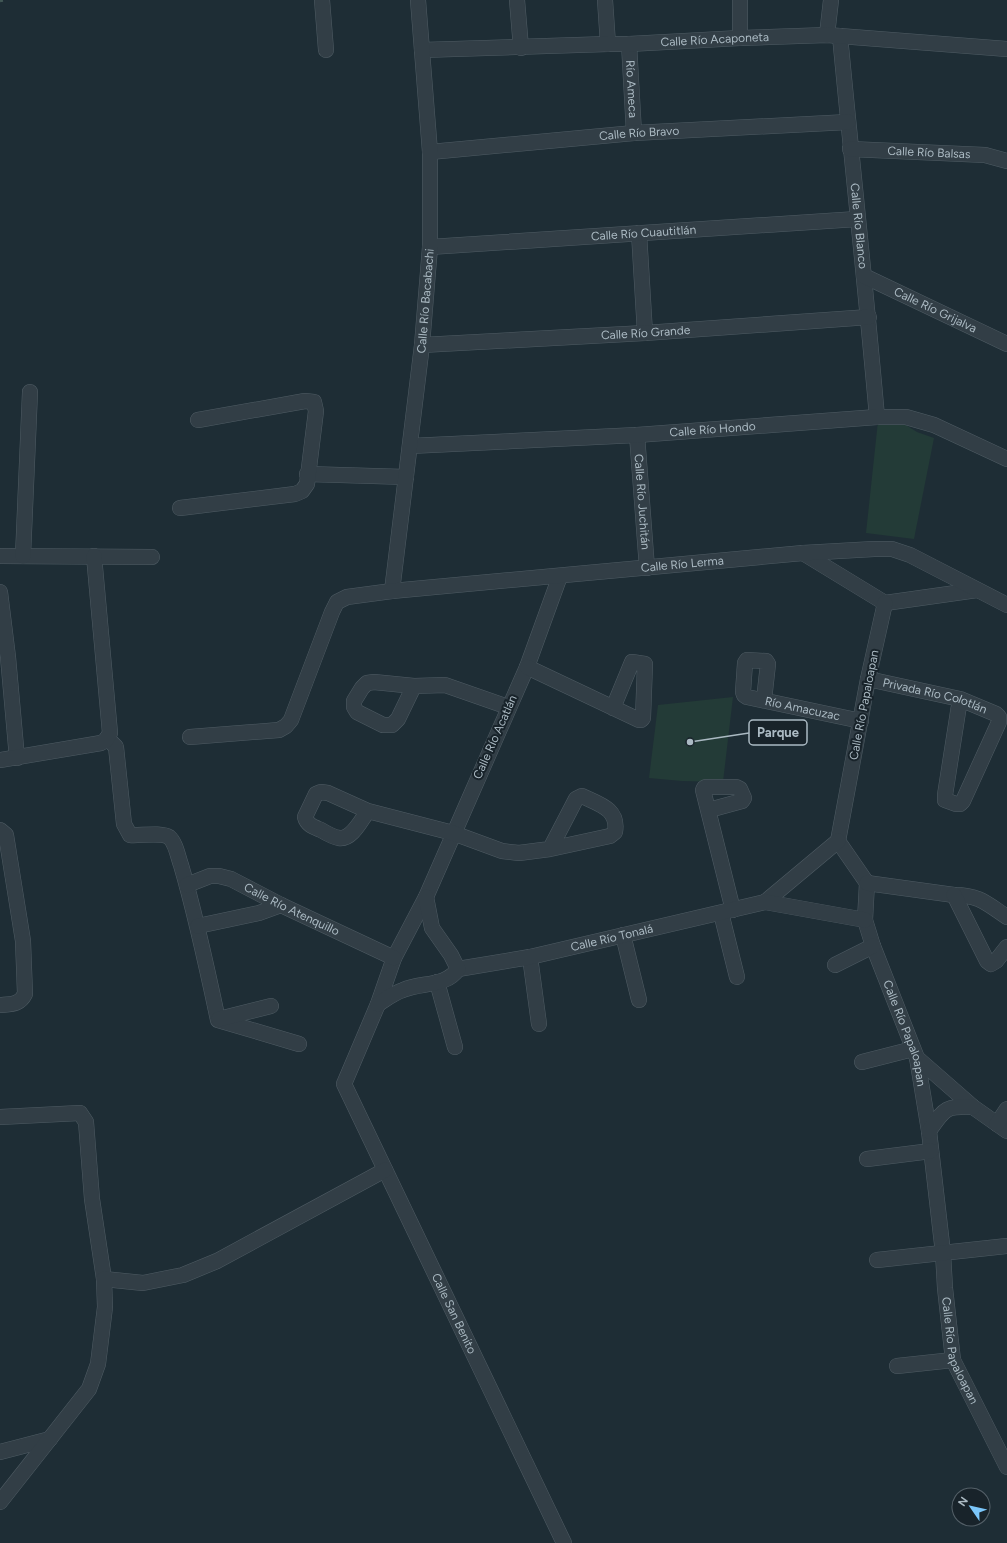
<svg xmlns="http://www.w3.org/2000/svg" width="1007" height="1543" viewBox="0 0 1007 1543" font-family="Figtree,sans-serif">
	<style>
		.green { fill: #233b37 }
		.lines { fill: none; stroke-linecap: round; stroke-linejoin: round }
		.minor-casing { stroke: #4f5c64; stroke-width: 16 }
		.path { stroke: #425856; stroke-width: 2.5; stroke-dasharray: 3 3; stroke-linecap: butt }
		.minor { stroke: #323e46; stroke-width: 15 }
		.labels { text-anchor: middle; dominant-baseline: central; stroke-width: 4; stroke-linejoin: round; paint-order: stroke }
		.street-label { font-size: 12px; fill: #abbac3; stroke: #18232a }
		.leader { fill: none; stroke: #abbac3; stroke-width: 1.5 }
		.callout-dot { fill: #abbac3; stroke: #18232a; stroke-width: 1.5 }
		.callout { fill: #18232a; stroke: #abbac3; stroke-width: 1.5 }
		.callout-label { font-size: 13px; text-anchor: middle; font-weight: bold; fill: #abbac3 }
	</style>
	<rect width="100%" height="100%" fill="#1e2d35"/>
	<g class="green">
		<polygon points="896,419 917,432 934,438 914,539 866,533 878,421"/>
		<polygon points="733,697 723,782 682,781 649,778 658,705"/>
	</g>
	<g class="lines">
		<defs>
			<g id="minor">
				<polyline points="322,0 326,50"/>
				<polyline points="517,0 521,48"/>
				<polyline points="605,0 608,44"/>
				<polyline points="827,35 831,0"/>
				<path id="s1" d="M840 36C852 163 866 290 877 417"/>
				<polyline points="740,38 740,0"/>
				<path id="s2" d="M629 44 634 133"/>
				<path id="s3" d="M422 50 608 44H629L740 38 827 35 1007 49"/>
				<path id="s4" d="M850 149 985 155 1007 161"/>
				<path id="s5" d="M430 152 634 133 848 122"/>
				<polyline points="639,233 645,333"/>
				<path id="s6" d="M430 247 857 219"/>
				<path id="s7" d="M864 276 1007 344"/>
				<path id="s8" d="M422 345 645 333 869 317"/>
				<path id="s9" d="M637 435 647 568"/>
				<path id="s10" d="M410 446 637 435 877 417H906L934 425 1007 459"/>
				<polyline points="307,474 406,477"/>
				<polyline points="180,508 295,494 302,491 307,484 316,411 314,402 305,401 198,420"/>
				<polyline points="803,553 885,603 977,590"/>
				<polyline points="0,556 152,557"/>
				<polyline points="23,556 30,392"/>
				<path id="s11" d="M560 576 527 667 426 897 394 958 378 1004 344 1084 564 1543"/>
				<path id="s12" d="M392 591 422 345 430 247V152L418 0"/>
				<polyline points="0,592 8,657 17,758"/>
				<path id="s13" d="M885 603 868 679 838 841 867 883 865 920 873 946 917 1058 929 1131 943 1253 945 1288 953 1360 1007 1467"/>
				<polyline points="527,667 639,720 641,720 643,718 645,664 632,662 613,708"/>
				<path id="s14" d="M868 679 960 699 996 714 999 717V722L963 801 960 804H956L945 800V795L960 699"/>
				<polyline points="414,686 398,719 392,725 383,725 357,712 354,707 354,701 362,688 367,683 374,682 414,686 445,685 508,707"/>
				<path id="s15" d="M764 700 768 664 766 661 747 660 745 663 743 692 744 695 747 697 861 721"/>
				<path id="s16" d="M190 737 279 730 286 726 291 720 332 612 337 602 347 597 392 591 803 553 874 549H892L910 555 1007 605"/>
				<path d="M107 738 116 747 124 824 130 835C139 836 161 832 169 837 176 843 178 857 181 865 196 916 207 968 218 1020L299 1044"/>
				<polyline points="0,760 101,743 106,740 110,733 94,556"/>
				<polyline points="709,810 742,801 744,798 740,789 736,787 706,787 704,788 703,790 733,910"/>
				<path d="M368 811C361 820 352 840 339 838 333 837 326 833 321 830 314 827 307 825 305 817L316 794 321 792 328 793 368 811 453 833 502 851 519 853 550 849 610 836 615 832C619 809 599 804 582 796L576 799 550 849"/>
				<path d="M0 830 6 835 23 941 25 994C20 1004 13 1004 2 1005"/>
				<path d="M867 883 954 895C980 895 987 904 1007 917"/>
				<path id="s17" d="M187 885 210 876H219L231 879 281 905 394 958"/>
				<polyline points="954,895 987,961 991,964 996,961 1007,947"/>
				<polyline points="765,902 838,841"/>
				<polyline points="721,913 737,977"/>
				<polyline points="198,926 259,913 281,905"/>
				<polyline points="623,935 639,1000"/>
				<polyline points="530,957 539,1024"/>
				<polyline points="835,965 873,946"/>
				<path id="s18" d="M458 969 530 957 765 902 865 920"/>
				<polyline points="437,982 455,1047"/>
				<path d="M378 1004C386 999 394 993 403 990 421 982 446 987 458 969L451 955 432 928 426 897"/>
				<polyline points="219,1019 271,1006"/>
				<polyline points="917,1058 973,1107 1007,1131"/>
				<polyline points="862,1062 913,1049"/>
				<polyline points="0,1117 80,1113 86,1122 92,1199 104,1279"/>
				<polyline points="997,1124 1007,1109"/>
				<path d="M929 1131C945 1108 945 1106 973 1107"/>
				<polyline points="867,1159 931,1151"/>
				<polyline points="877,1260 1007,1246"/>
				<polyline points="897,1366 953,1360"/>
				<polyline points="0,1452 50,1439"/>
				<polyline points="0,1502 89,1389 98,1364 105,1307 104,1279 143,1283 183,1275 217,1261 385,1170"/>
			</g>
		</defs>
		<use href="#minor" class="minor-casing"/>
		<polyline class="path" points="0,1 5,0"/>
		<use href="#minor" class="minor"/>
	</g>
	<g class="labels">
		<g class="street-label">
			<text stroke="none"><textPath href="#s3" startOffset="293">Calle Río Acaponeta</textPath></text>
			<text stroke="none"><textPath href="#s2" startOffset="45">Río Ameca</textPath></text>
			<text stroke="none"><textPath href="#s5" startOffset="210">Calle Río Bravo</textPath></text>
			<text stroke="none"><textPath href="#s4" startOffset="79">Calle Río Balsas</textPath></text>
			<text stroke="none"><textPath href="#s1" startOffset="191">Calle Río Blanco</textPath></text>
			<text stroke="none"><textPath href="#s6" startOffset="214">Calle Río Cuautitlán</textPath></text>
			<text stroke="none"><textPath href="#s12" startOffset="292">Calle Río Bacabachi</textPath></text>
			<text stroke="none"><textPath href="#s7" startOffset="79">Calle Río Grijalva</textPath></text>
			<text stroke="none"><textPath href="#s8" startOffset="224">Calle Río Grande</textPath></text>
			<text stroke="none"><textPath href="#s10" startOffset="303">Calle Río Hondo</textPath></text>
			<text stroke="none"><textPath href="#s9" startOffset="67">Calle Río Juchitán</textPath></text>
			<text stroke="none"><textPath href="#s16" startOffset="580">Calle Río Lerma</textPath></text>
			<text stroke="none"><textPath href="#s14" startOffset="69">Privada Río Colotlán</textPath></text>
			<text transform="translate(864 705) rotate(-79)">Calle Río Papaloapan</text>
			<text stroke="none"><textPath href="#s15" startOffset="155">Río Amacuzac</textPath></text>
			<text transform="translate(495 737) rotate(-66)">Calle Río Acatlán</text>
			<text stroke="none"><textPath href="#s17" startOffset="114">Calle Río Atenquillo</textPath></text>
			<text stroke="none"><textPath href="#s18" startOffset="157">Calle Río Tonalá</textPath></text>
			<text stroke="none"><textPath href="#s13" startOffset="451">Calle Río Papaloapan</textPath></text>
			<text stroke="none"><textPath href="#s11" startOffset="807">Calle San Benito</textPath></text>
			<text stroke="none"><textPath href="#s13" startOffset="775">Calle Río Papaloapan</textPath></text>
		</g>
	</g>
	<path class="leader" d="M690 742L749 733"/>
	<circle class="callout-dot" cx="690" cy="742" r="4"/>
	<rect class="callout" x="749" y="720" width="58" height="25" rx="4"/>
	<g class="callout-label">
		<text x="778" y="737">Parque</text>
	</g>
	<g transform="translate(971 1507) rotate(304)"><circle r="19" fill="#18232a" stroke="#535f67"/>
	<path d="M0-3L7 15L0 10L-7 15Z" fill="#7bc6f9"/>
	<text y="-6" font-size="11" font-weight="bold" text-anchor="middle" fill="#abbac3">N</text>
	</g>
</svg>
